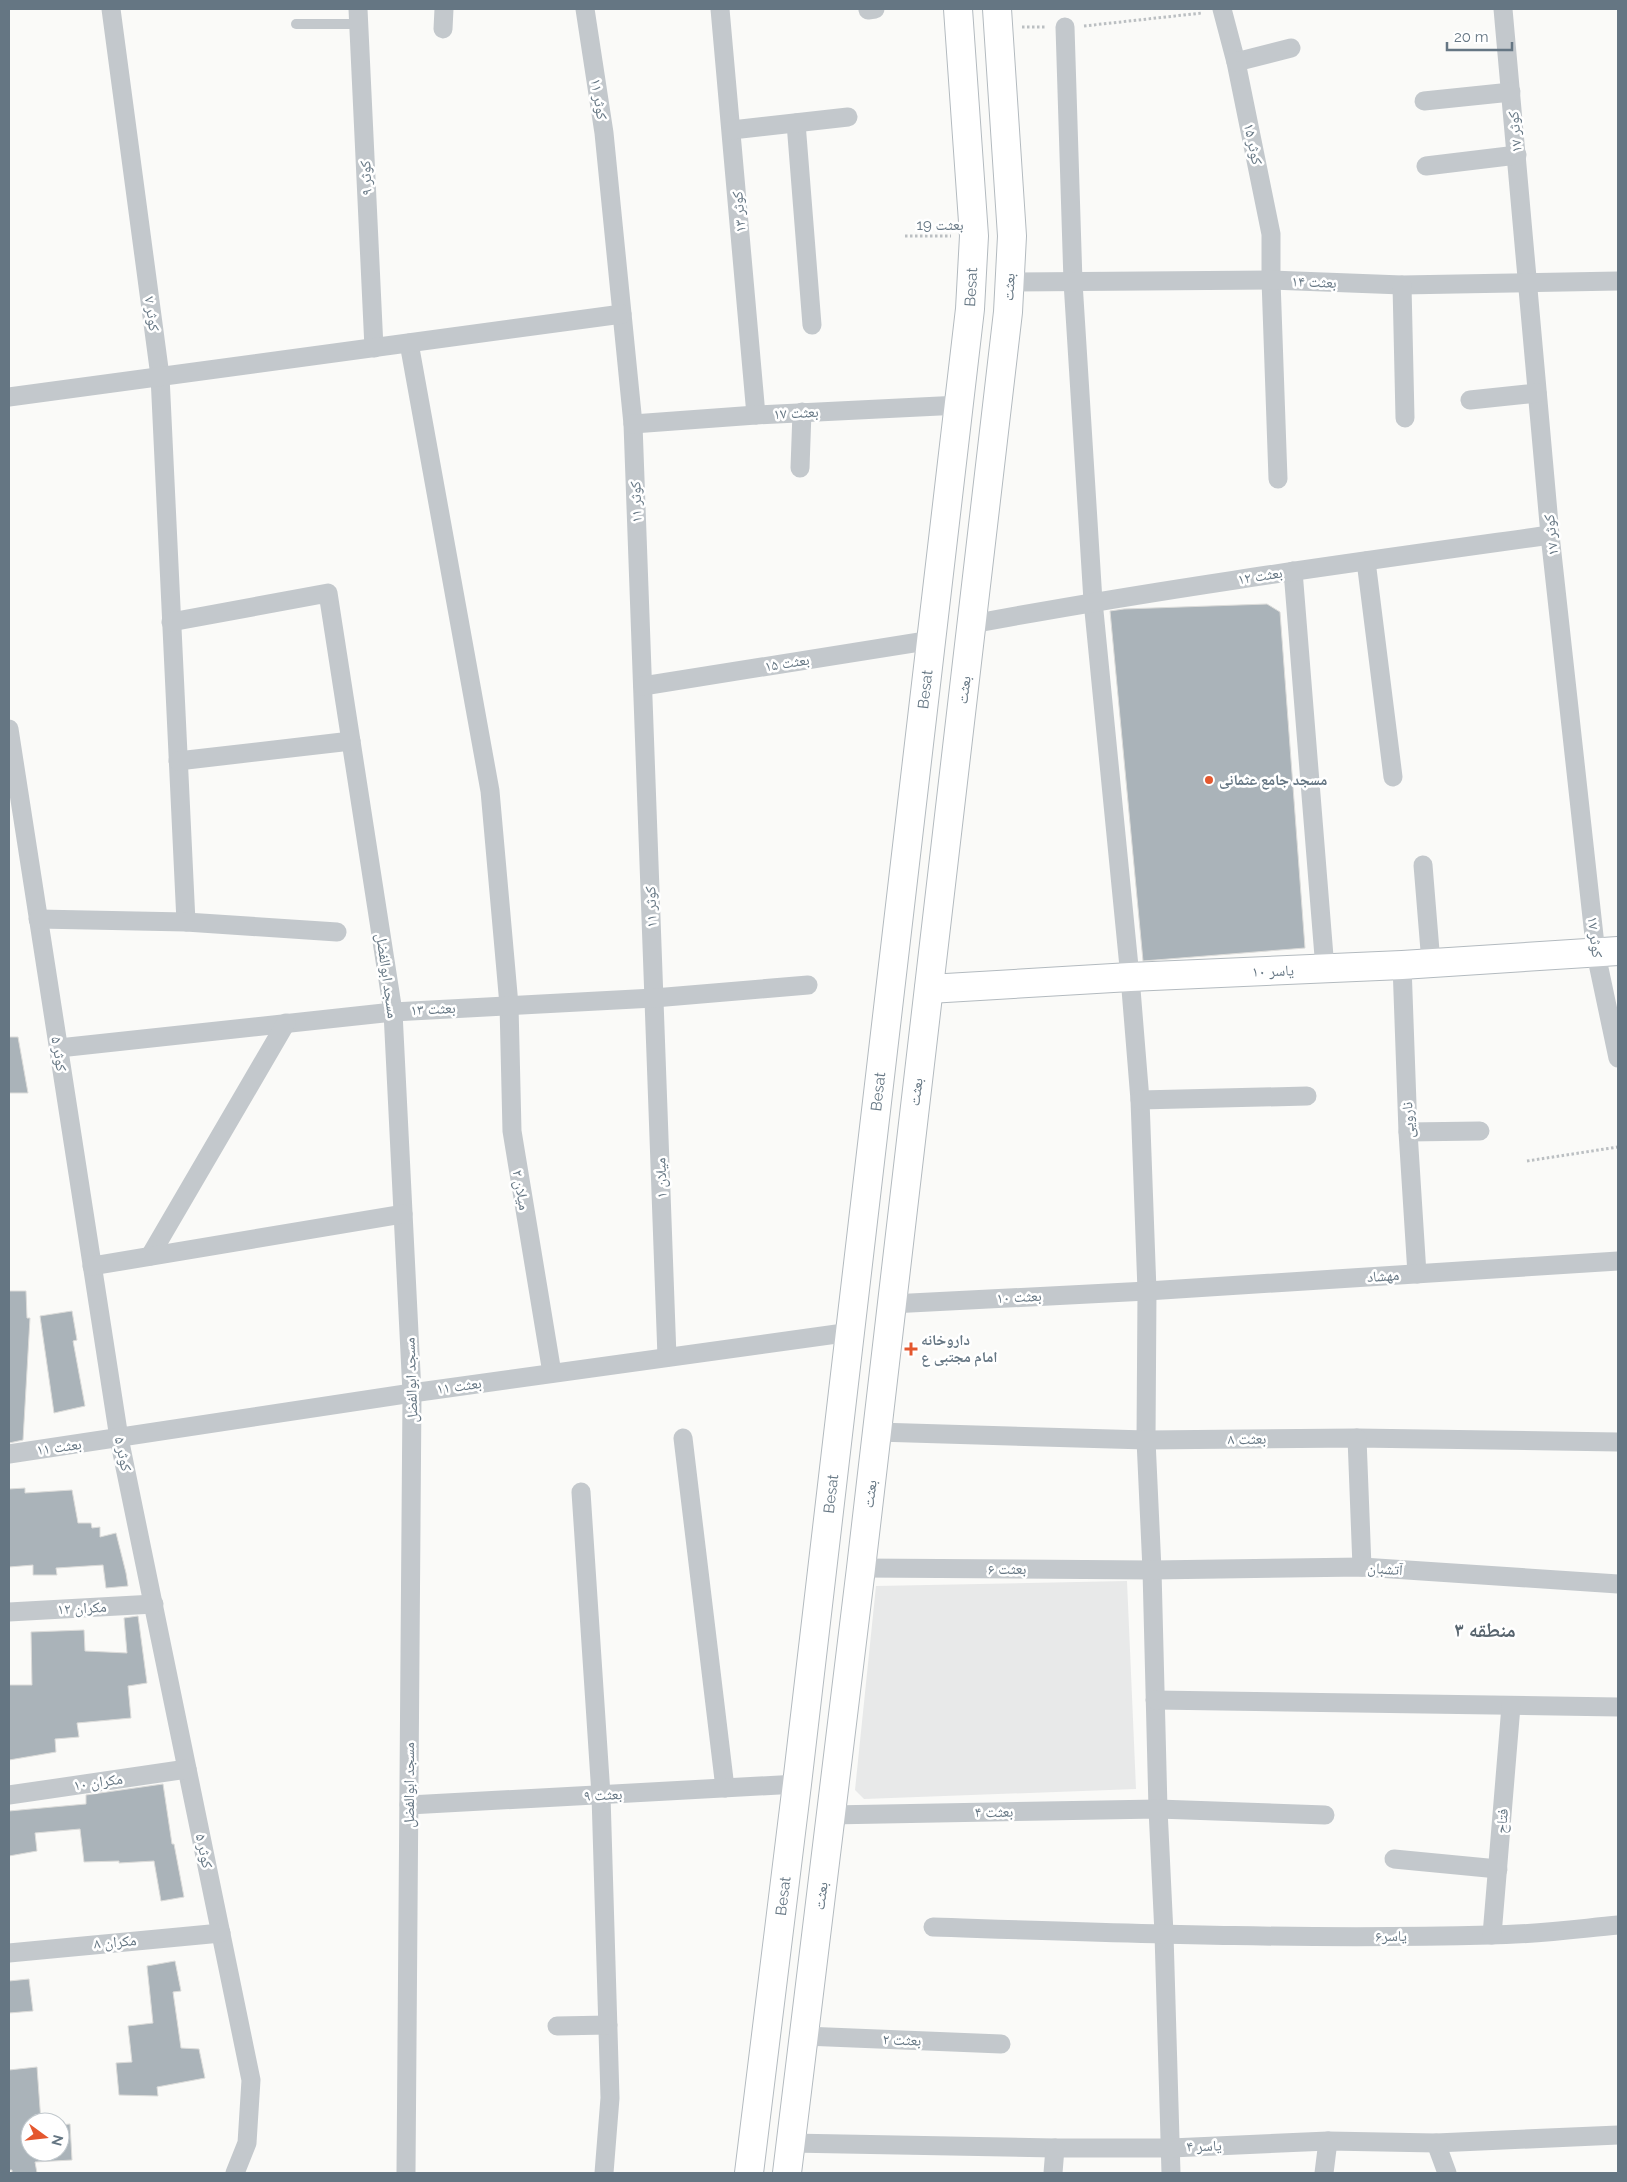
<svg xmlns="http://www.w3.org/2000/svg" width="1627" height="2182" viewBox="0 0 1627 2182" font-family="Raleway,'Noto Naskh Arabic',sans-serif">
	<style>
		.built { fill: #e8e9e9 }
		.building { fill: #aab3b9; stroke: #dcdcda }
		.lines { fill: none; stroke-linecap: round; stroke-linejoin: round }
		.secondary-casing { stroke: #b3babf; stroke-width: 30 }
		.path { stroke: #bbbfc2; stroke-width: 3; stroke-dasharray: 2.5 2.5; stroke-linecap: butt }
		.lane { stroke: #c3c8cc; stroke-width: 10 }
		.street { stroke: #c3c8cc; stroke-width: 19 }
		.secondary { stroke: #fff; stroke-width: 28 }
		.poi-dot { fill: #e4572e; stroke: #fff; stroke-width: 2 }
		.labels { text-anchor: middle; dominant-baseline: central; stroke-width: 5; stroke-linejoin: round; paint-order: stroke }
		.street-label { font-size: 15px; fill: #657683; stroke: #fff }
		.poi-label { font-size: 15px; font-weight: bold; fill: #657683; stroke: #fff; text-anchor: start }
		.district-label { font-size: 20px; font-weight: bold; fill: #57646e; stroke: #fff }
	</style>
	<rect width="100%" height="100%" fill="#fafaf8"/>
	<polygon class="built" points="1127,1581 1136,1789 864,1799 855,1790 876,1586"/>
	<g class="building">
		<polygon points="1267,604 1280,612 1305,948 1143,961 1110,611 1124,609"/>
		<polygon points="9,1037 18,1037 28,1093 9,1093"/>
		<polygon points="9,1291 26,1291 27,1318 30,1318 23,1440 9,1443"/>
		<polygon points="72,1311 77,1340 73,1341 85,1406 54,1413 40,1316"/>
		<polygon points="25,1488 25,1493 72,1490 78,1523 91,1523 92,1528 100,1527 100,1537 116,1533 126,1573 128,1586 106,1588 103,1565 56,1568 57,1575 33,1575 33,1565 9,1567 9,1489"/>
		<polygon points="138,1616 147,1683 128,1686 131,1718 77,1723 79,1737 55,1739 56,1752 9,1760 9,1685 32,1685 31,1632 84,1630 85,1651 127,1653 124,1618"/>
		<polygon points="163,1784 172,1844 174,1844 184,1897 161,1901 154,1861 119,1863 119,1861 84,1862 80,1829 35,1833 37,1851 9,1856 9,1811 86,1804 86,1795"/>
		<polygon points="175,1961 181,1991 173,1992 181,2048 199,2049 205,2078 157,2087 158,2096 119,2095 116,2063 132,2062 128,2026 153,2023 147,1966"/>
		<polygon points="29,1979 33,2011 9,2013 9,1981"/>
		<polygon points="37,2067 41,2122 30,2122 30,2152 60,2152 60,2125 70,2124 72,2160 35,2162 37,2173 12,2173 12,2170 9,2170 9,2070"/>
	</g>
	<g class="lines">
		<defs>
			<g id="secondary">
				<polyline points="929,989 1130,977 1402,965 1618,951"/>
				<path id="s1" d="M749 2173 797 1784 970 309 974 236 958 9"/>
				<polyline points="787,2173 861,1568 1008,312 1012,236 997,9"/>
			</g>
		</defs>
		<use href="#secondary" class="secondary-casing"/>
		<g class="path">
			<polyline points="1084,26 1202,13"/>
			<polyline points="1022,27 1045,27"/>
			<polyline points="905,236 951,236"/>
			<polyline points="1527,1161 1618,1147"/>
		</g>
		<polyline class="lane" points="296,24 359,24"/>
		<g class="street">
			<polyline points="111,9 160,376 186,922"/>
			<polyline points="358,9 374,348"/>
			<polyline points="585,9 604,133 633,424 667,1357"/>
			<polyline points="720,9 756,415"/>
			<polyline points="1222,9 1236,62 1271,234 1271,280 1278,479"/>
			<polyline points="1503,9 1550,535 1596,954 1618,1058"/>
			<polyline points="868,10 875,9"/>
			<polyline points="1065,27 1073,282 1093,601 1130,977 1140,1100 1147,1291 1146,1440 1152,1570 1158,1809 1164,1934 1171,2173"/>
			<polyline points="443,29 444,9"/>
			<polyline points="1236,62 1291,48"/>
			<polyline points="1424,101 1511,92"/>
			<polyline points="796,123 812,325"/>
			<polyline points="732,130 848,117"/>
			<polyline points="1426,166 1517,155"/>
			<polyline points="1009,282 1271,280 1402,285 1618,281"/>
			<polyline points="1402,285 1405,418"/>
			<polyline points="409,343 490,791 509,1005 512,1131 552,1373"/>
			<polyline points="9,397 622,314"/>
			<polyline points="1470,400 1537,393"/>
			<polyline points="633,424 756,415 960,405"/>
			<polyline points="800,468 802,412"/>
			<polyline points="1366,561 1393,777"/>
			<polyline points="1293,571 1325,969"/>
			<polyline points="171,622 328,593 393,1012 412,1393 406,2173"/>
			<path d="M972 624C1164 588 1357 562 1550 535"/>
			<polyline points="643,686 932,640"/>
			<polyline points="9,729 119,1438 251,2080 247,2143 235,2173"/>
			<polyline points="178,761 351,741"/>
			<polyline points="1423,865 1431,963"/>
			<polyline points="38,919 186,922 337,932"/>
			<polyline points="1402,965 1408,1132 1417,1274"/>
			<polyline points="59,1048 393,1012 654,998 808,985"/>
			<polyline points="1140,1100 1307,1096"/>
			<polyline points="1408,1132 1480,1131"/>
			<polyline points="150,1256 286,1023"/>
			<polyline points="92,1266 403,1214"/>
			<polyline points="891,1304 1147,1291 1618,1261"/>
			<polyline points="877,1432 1146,1440 1357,1438 1618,1442"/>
			<polyline points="683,1438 725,1788"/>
			<polyline points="1357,1438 1362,1567"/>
			<polyline points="9,1454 412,1393 851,1332"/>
			<polyline points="581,1492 601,1795 610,2098 604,2173"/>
			<polyline points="861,1568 1152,1570 1362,1567 1618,1584"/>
			<polyline points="9,1612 154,1604"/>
			<polyline points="1155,1700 1618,1707"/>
			<polyline points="9,1795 187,1769"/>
			<polyline points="409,1805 797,1784"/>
			<polyline points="830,1815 1158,1809 1325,1815"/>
			<polyline points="1394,1859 1498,1869"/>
			<path d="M933 1927C1119 1933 1304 1940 1490 1935 1533 1935 1576 1929 1618 1925"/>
			<polyline points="1492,1935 1511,1706"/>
			<polyline points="9,1953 221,1933"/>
			<polyline points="557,2026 608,2025"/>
			<polyline points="804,2036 1001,2044"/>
			<polyline points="790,2143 1055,2148 1171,2148 1328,2141 1436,2143 1618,2135"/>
			<polyline points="1436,2143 1447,2173"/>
			<polyline points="1053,2173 1055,2148"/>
			<polyline points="1324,2173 1328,2141"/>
		</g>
		<use href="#secondary" class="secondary"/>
	</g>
	<g class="poi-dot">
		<circle cx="1209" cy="780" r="5"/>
		<path d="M908.5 1341.5h5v5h5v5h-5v5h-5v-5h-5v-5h5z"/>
	</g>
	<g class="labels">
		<g class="street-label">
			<text transform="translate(599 99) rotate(81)">کوثر ۱۱</text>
			<text transform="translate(1515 132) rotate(-95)">کوثر ۱۷</text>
			<text transform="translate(1253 144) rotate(78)">کوثر ۱۵</text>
			<text transform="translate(366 178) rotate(-93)">کوثر ۹</text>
			<text transform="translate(739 212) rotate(-95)">کوثر ۱۳</text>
			<text x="940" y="225">بعثت 19</text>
			<text transform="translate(1314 282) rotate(2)">بعثت ۱۴</text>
			<text stroke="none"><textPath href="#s1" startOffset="1899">Besat</textPath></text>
			<text transform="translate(1009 287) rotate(-87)">بعثت</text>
			<text transform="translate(152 314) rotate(82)">کوثر ۷</text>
			<text transform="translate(796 413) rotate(-3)">بعثت ۱۷</text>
			<text transform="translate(636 502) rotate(-92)">کوثر ۱۱</text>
			<text transform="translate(1551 535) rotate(-96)">کوثر ۱۷</text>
			<text transform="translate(1260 576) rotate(-9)">بعثت ۱۲</text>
			<text transform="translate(787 663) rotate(-9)">بعثت ۱۵</text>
			<text stroke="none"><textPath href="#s1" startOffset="1494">Besat</textPath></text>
			<text transform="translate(964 690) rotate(-83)">بعثت</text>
			<text transform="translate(651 907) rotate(-92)">کوثر ۱۱</text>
			<text transform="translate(1595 937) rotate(83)">کوثر ۱۷</text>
			<text transform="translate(1273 971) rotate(-2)">یاسر ۱۰</text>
			<text transform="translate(387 976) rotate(82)">مسجد ابوالفضل</text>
			<text transform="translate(433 1009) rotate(-3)">بعثت ۱۳</text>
			<text transform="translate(59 1054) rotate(81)">کوثر ۵</text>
			<text stroke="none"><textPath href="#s1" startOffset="1089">Besat</textPath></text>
			<text transform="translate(916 1092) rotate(-83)">بعثت</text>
			<text transform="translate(1408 1120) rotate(-93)">نارویی</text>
			<text transform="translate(661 1178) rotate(-92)">میلان ۱</text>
			<text transform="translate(521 1190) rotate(80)">میلان ۲</text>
			<text transform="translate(1383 1276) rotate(-4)">مهشاد</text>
			<text transform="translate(1019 1297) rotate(-3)">بعثت ۱۰</text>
			<text transform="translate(411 1380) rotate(-92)">مسجد ابوالفضل</text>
			<text transform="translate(459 1386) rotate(-8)">بعثت ۱۱</text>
			<text transform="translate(1247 1439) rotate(-1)">بعثت ۸</text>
			<text transform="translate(59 1447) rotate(-8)">بعثت ۱۱</text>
			<text transform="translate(123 1454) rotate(78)">کوثر ۵</text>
			<text stroke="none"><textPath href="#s1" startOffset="684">Besat</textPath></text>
			<text transform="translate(870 1494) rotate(-83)">بعثت</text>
			<text x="1007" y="1569">بعثت ۶</text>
			<text transform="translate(1385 1569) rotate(4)">آتشبان</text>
			<text transform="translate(82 1608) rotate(-3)">مکران ۱۲</text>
			<text transform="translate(98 1782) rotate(-8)">مکران ۱۰</text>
			<text transform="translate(409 1785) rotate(-90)">مسجد ابوالفضل</text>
			<text transform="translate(603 1795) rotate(-3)">بعثت ۹</text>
			<text transform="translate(994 1812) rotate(-1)">بعثت ۴</text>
			<text transform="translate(1502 1821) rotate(-85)">فتاح</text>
			<text transform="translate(204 1851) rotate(78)">کوثر ۵</text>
			<text stroke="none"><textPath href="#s1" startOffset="279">Besat</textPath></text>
			<text transform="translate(821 1896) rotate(-83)">بعثت</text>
			<text x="1391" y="1936">یاسر۶</text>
			<text transform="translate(115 1942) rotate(-5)">مکران ۸</text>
			<text transform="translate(902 2040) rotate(2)">بعثت ۲</text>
			<text transform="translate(1204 2146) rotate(-2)">یاسر ۴</text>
		</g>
		<g class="poi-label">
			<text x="1219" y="780">مسجد جامع عثمانی</text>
			<text x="921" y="1340">داروخانه<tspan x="921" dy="17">امام مجتبی ع</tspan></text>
		</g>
		<g class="district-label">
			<text x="1485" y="1630">منطقه ۳</text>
		</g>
	</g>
	<rect width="1627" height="2182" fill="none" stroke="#657683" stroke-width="20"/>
	<g transform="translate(45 2137) rotate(105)"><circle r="24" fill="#ffffff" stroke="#c1c8cd"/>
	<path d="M0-4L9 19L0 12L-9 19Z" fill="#e4572e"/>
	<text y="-8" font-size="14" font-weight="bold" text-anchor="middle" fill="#657683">N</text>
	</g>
	<path d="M1447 42v8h65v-8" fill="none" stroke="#657683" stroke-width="2.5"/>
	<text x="1454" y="42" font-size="15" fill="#657683" stroke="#ffffff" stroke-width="4" paint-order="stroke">20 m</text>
</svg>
